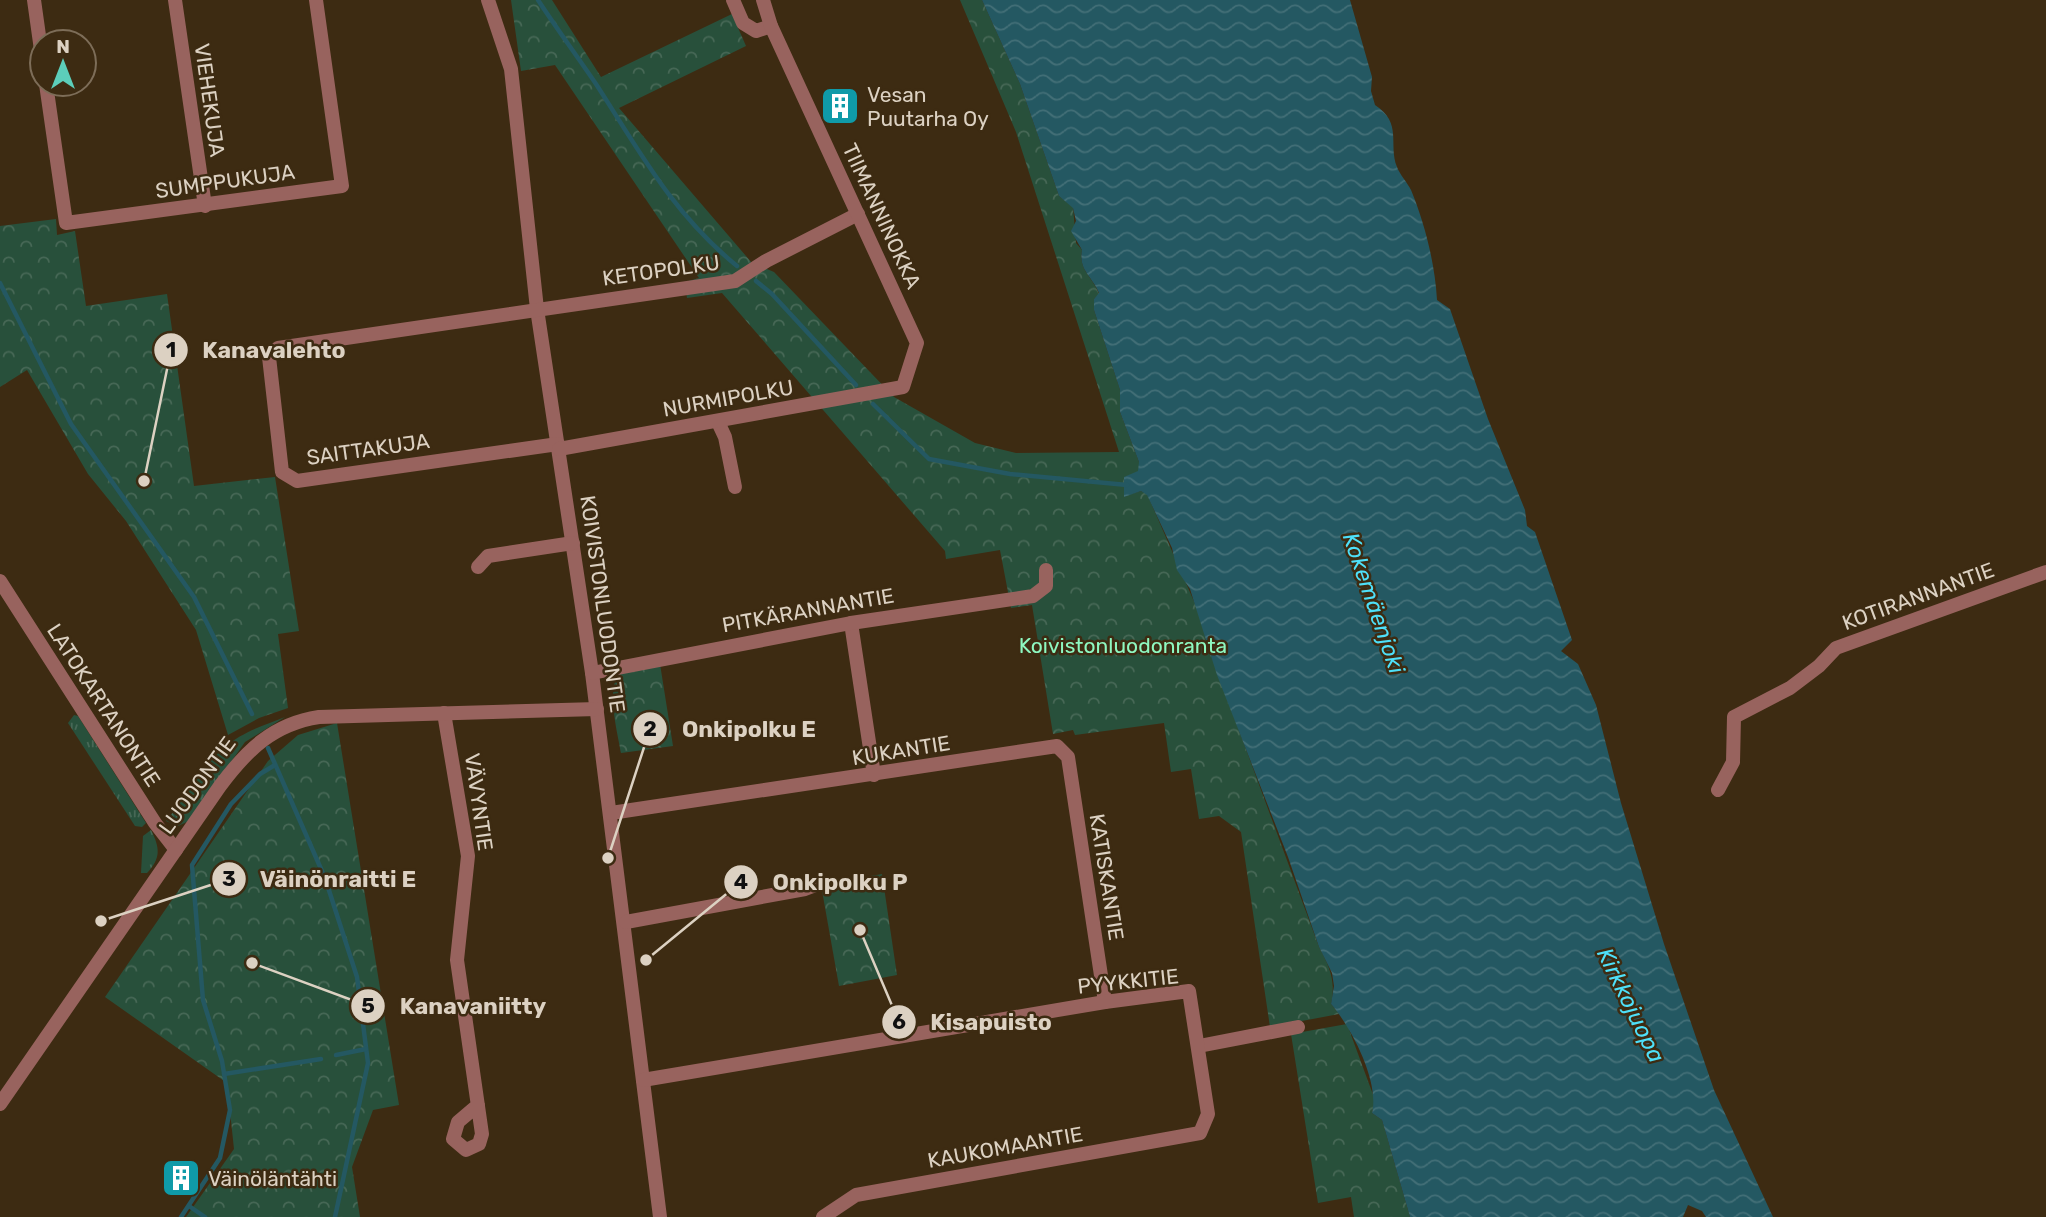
<svg xmlns="http://www.w3.org/2000/svg" width="2046" height="1217" viewBox="0 0 2046 1217" font-family="Rubik,sans-serif">
	<style>
		.grass { fill: url(#grass-tufts) }
		.park { fill: url(#park-crowns) }
		.water { fill: url(#water-waves) }
		.lines { fill: none; stroke-linecap: round; stroke-linejoin: round }
		.stream { stroke: #245862; stroke-width: 4.5 }
		.street { stroke: #98635e; stroke-width: 14 }
		.labels { text-anchor: middle; dominant-baseline: central; stroke-width: 5; stroke-linejoin: round; paint-order: stroke }
		.poi-label { font-size: 21px; fill: #dcd1c2; stroke: #3d2b12; text-anchor: start }
		.street-label { font-size: 21px; fill: #dcd1c2; stroke: #3d2b12 }
		.park-label { font-size: 21px; fill: #8ef8c1; stroke: #3d2b12 }
		.water-label { font-size: 23px; font-style: italic; fill: #4ee0f9; stroke: #3d2b12 }
		.leader { fill: none; stroke: #dcd1c2; stroke-width: 2.5 }
		.callout-dot { fill: #dcd1c2; stroke: #3d2b12; stroke-width: 2.5 }
		.mark-label { font-size: 21px; text-anchor: middle; font-weight: bold; fill: #111 }
		.callout-label { font-size: 23px; text-anchor: middle; font-weight: bold; fill: #dcd1c2; stroke: #3d2b12; stroke-width: 5; stroke-linejoin: round; paint-order: stroke }
	</style>
	<defs>
		<pattern id="grass-tufts" width="24" height="20" patternUnits="userSpaceOnUse" patternTransform="scale(1.75)"><rect width="24" height="20" fill="#28503b"/><path d="M3 7l-1-3M5 7V3M7 7l1-3M15 17l-1-3M17 17v-4M19 17l1-3" fill="none" stroke="#476856"/></pattern>
		<pattern id="park-crowns" width="20" height="18" patternUnits="userSpaceOnUse" patternTransform="scale(1.75)"><rect width="20" height="18" fill="#28503b"/><path d="M2 6a3 3 0 1 1 6 0M12 15a3 3 0 1 1 6 0" fill="none" stroke="#476856"/></pattern>
		<pattern id="water-waves" width="16" height="10" patternUnits="userSpaceOnUse" patternTransform="scale(1.75)"><rect width="16" height="10" fill="#245862"/><path d="M0 5q4-4 8 0t8 0" fill="none" stroke="#436f77"/></pattern>
	</defs>
	<rect width="100%" height="100%" fill="#3d2b12"/>
	<g class="grass">
		<polygon points="74,715 78,716 146,823 142,827 135,826 68,723"/>
		<path d="M285 717 245 742 189 821 178 826 166 821C186 797 201 767 225 747 242 732 265 725 285 717Z"/>
		<path d="M151 830C160 848 161 858 147 873H141L143 836Z"/>
	</g>
	<g class="park">
		<path d="M511 0H552L601 77 732 14 746 46 619 108 752 263 774 272 894 397 975 443 1016 453 1119 452 1016 132 960 0H982L1020 84 1059 196 1073 207 1076 243 1082 250C1078 270 1093 277 1099 294L1094 299V310L1120 390V412L1139 462V471L1124 496 1141 491 1147 494 1203 622 1206 641 1319 947C1330 968 1336 981 1331 1004L1339 1014 1270 1027 1241 832 1219 816 1199 819 1191 769 1171 772 1164 723 1075 735 1073 730 1053 734 1032 605 1011 608 1000 550 946 559 945 551 722 293 687 298 685 282 699 278 555 65 521 71Z"/>
		<polygon points="56,219 57,235 75,231 86,306 167,294 194,486 275,477 299,631 278,634 288,708 259,718 228,735 196,630 126,521 88,474 27,370 0,387 0,226"/>
		<path d="M660 664 673 746 621 753C618 732 602 678 626 669 636 665 649 666 660 664Z"/>
		<polygon points="337,723 399,1105 373,1110 352,1167 360,1217 186,1217 234,1149 227,1083 105,997 268,761 298,735"/>
		<polygon points="882,874 897,975 839,986 821,885"/>
		<polygon points="1347,1024 1375,1100 1372,1113 1382,1120 1410,1217 1354,1217 1351,1197 1318,1203 1291,1034"/>
	</g>
	<path class="water" d="M982 0H1350L1372 77 1371 91 1375 105C1403 123 1388 144 1397 167 1400 175 1407 182 1411 190 1425 224 1435 264 1437 300L1450 309 1488 419 1525 510 1527 526 1535 532 1572 640 1561 651 1578 664 1596 705 1621 803 1664 944 1714 1090 1773 1217H1706L1702 1211 1688 1205 1683 1217H1410L1382 1120 1372 1113C1380 1082 1351 1027 1331 1004L1334 986 1332 973 1319 947 1288 857 1217 675 1190 589 1177 570 1172 548 1147 495 1141 491 1124 497V477L1138 471 1139 462 1120 412V390L1094 310V299L1099 293C1093 277 1078 270 1082 250L1071 231 1076 221 1073 208 1059 196 1020 84Z"/>
	<g class="lines">
		<g class="stream">
			<path d="M538 0C557 29 577 56 596 84 640 152 673 214 737 266"/>
			<polyline points="756,281 772,294 856,385"/>
			<polyline points="0,283 71,424 194,597 252,714"/>
			<polyline points="873,404 929,459 1010,474 1127,485"/>
			<polyline points="268,748 325,878 357,977 368,1063 335,1217"/>
			<polyline points="336,1055 366,1049"/>
			<polyline points="224,1074 321,1059"/>
			<polyline points="189,1206 205,1217"/>
			<polyline points="181,1217 220,1158 230,1110 222,1061 203,1000 192,865 231,804 260,774 275,765"/>
		</g>
		<g class="street">
			<polyline points="34,0 42,57"/>
			<polyline points="175,0 205,206"/>
			<polyline points="488,0 511,69 537,309 592,673 660,1217"/>
			<polyline points="733,0 743,23 756,31 771,26"/>
			<polyline points="46,84 66,223 342,186 316,0"/>
			<polyline points="718,422 725,437 735,487"/>
			<polyline points="558,444 297,481 282,472 269,357 278,348 735,281 766,261 858,214"/>
			<polyline points="559,449 903,387 917,343 771,26 763,0"/>
			<polyline points="478,567 488,556 573,543"/>
			<polyline points="0,581 155,823 176,850"/>
			<polyline points="851,623 874,775"/>
			<polyline points="592,673 851,623 1033,596 1046,586 1046,570"/>
			<polyline points="444,713 468,856 457,960 482,1134 479,1144 466,1150 453,1139 458,1122 478,1105"/>
			<polyline points="1718,790 1733,762 1734,717 1790,688 1819,666 1836,648 2046,572"/>
			<polyline points="611,813 1057,746 1068,757 1105,1002"/>
			<polyline points="626,922 805,889 821,883"/>
			<polyline points="1199,1046 1298,1027"/>
			<polyline points="643,1080 1105,1002 1189,991 1208,1114 1200,1133 856,1195 823,1217"/>
			<path d="M0 1104 220 786C247 750 273 724 319 717L597 709"/>
		</g>
	</g>
	<defs>
		<symbol id="building-square" viewBox="-11 -11 22 22"><rect x="-9" y="-9" width="18" height="18" rx="4" fill="#0f9aa8" stroke="#3d2b12"/><path d="M-4-6H4V6H1V3H-1V6H-4ZM-2.5-4.3h1.7v1.8h-1.7ZM.8-4.3h1.7v1.8H.8ZM-2.5-1h1.7V.8h-1.7ZM.8-1h1.7V.8H.8Z" fill="#fff"/></symbol>
	</defs>
	<g fill-rule="evenodd">
		<use href="#building-square" x="818" y="84" width="44" height="44"/>
		<use href="#building-square" x="159" y="1156" width="44" height="44"/>
	</g>
	<g class="labels">
		<g class="poi-label">
			<text x="867" y="94">Vesan<tspan x="867" dy="24">Puutarha Oy</tspan></text>
			<text x="208" y="1178">Väinöläntähti</text>
		</g>
		<g class="street-label">
			<text transform="translate(210 100) rotate(82)">VIEHEKUJA</text>
			<text transform="translate(225 181) rotate(-8)">SUMPPUKUJA</text>
			<text transform="translate(882 216) rotate(65)">TIIMANNINOKKA</text>
			<text transform="translate(661 270) rotate(-8)">KETOPOLKU</text>
			<text transform="translate(728 398) rotate(-10)">NURMIPOLKU</text>
			<text transform="translate(368 449) rotate(-8)">SAITTAKUJA</text>
			<text transform="translate(1918 596) rotate(-20)">KOTIRANNANTIE</text>
			<text transform="translate(603 604) rotate(82)">KOIVISTONLUODONTIE</text>
			<text transform="translate(808 610) rotate(-10)">PITKÄRANNANTIE</text>
			<text transform="translate(104 705) rotate(57)">LATOKARTANONTIE</text>
			<text transform="translate(901 750) rotate(-9)">KUKANTIE</text>
			<text transform="translate(197 785) rotate(-54)">LUODONTIE</text>
			<text transform="translate(479 802) rotate(82)">VÄVYNTIE</text>
			<text transform="translate(1107 877) rotate(81)">KATISKANTIE</text>
			<text transform="translate(1128 981) rotate(-6)">PYYKKITIE</text>
			<text transform="translate(1005 1147) rotate(-10)">KAUKOMAANTIE</text>
		</g>
		<g class="park-label">
			<text x="1123" y="645">Koivistonluodonranta</text>
		</g>
		<g class="water-label">
			<text transform="translate(1374 603) rotate(71)">Kokemäenjoki</text>
			<text transform="translate(1631 1005) rotate(64)">Kirkkojuopa</text>
		</g>
	</g>
	<path class="leader" d="M144 481L171 350M608 858L650 729M101 921L229 879M646 960L741 882M252 963L368 1006M860 930L899 1022"/>
	<g class="callout-dot">
		<circle cx="144" cy="481" r="7"/>
		<circle cx="608" cy="858" r="7"/>
		<circle cx="101" cy="921" r="7"/>
		<circle cx="646" cy="960" r="7"/>
		<circle cx="252" cy="963" r="7"/>
		<circle cx="860" cy="930" r="7"/>
		<circle cx="171" cy="350" r="18"/>
		<circle cx="650" cy="729" r="18"/>
		<circle cx="229" cy="879" r="18"/>
		<circle cx="741" cy="882" r="18"/>
		<circle cx="368" cy="1006" r="18"/>
		<circle cx="899" cy="1022" r="18"/>
	</g>
	<g class="mark-label">
		<text x="171" y="357">1</text>
		<text x="650" y="736">2</text>
		<text x="229" y="886">3</text>
		<text x="741" y="889">4</text>
		<text x="368" y="1013">5</text>
		<text x="899" y="1029">6</text>
	</g>
	<g class="callout-label">
		<text x="274" y="358">Kanavalehto</text>
		<text x="749" y="737">Onkipolku E</text>
		<text x="338" y="887">Väinönraitti E</text>
		<text x="840" y="890">Onkipolku P</text>
		<text x="473" y="1014">Kanavaniitty</text>
		<text x="991" y="1030">Kisapuisto</text>
	</g>
	<g transform="translate(63 63)"><circle r="33" fill="#3d2b12" stroke="#7d6d58" stroke-width="2"/>
	<path d="M0-5L12 26L0 18L-12 26Z" fill="#5cceba"/>
	<text y="-10" font-size="19" font-weight="bold" text-anchor="middle" fill="#dcd1c2">N</text>
	</g>
</svg>
